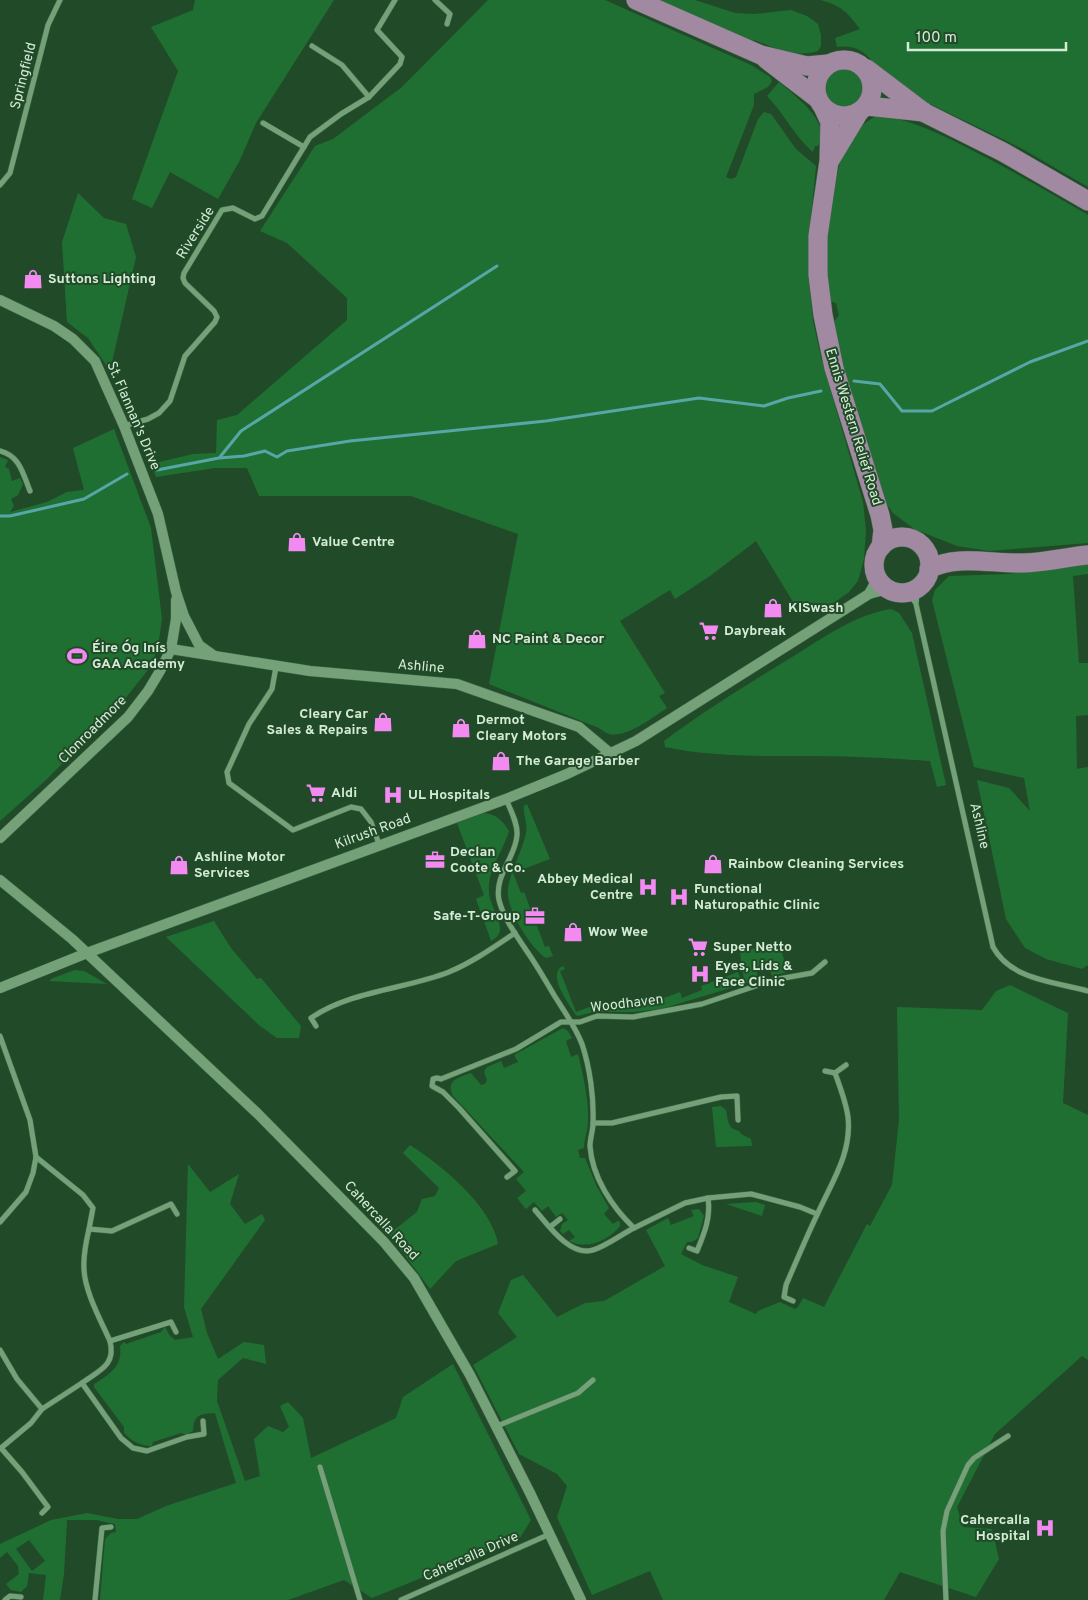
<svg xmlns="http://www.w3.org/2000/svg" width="1088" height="1600" viewBox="0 0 1088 1600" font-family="Overpass,sans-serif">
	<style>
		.green { fill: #206f32; fill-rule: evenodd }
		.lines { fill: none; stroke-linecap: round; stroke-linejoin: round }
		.stream { stroke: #57a6a8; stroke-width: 3 }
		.street-casing { stroke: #42694b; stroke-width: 6 }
		.secondary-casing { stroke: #42694b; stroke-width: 11 }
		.primary-casing { stroke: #42694b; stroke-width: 20 }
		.street { stroke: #75a179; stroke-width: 5 }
		.secondary { stroke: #75a179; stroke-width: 10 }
		.primary { stroke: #a189a1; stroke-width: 19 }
		.labels { text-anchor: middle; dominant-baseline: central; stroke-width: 4; stroke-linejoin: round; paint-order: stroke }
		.street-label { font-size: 14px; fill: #d4ebd6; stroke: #214b28 }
		.poi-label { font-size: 14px; font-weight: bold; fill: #d4ebd6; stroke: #214b28; text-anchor: start }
	</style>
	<rect width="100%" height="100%" fill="#214b28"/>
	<g class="green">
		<polygon points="195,0 334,0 256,123 239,162 218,199 170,172 152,208 132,199 178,71 151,27 193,10"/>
		<path d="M488 0H605L751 65 770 77 772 81 768 87 754 94V105L726 177 731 179 736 177 758 119 764 112 771 114 796 149 816 166 808 246 809 281 813 321 821 357 863 502 866 530 864 559 858 581 849 592 821 612 814 604 801 615 756 541 710 576 675 599 670 590 620 621 665 693 659 696 667 708C653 717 627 738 609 734 606 733 602 730 599 728L489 684 518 534 411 496H259L247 468H215L156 477 151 464 193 454 216 453 217 420 237 415 347 320V298L287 243 260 231 315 146 333 139 402 87Z"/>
		<path d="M660 0H695L735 13 755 14 791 10 807 16 818 24 821 35V46L818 51C793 58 778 49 754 40L751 45Z"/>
		<path d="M821 0H1088V187L1021 148 930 104 924 105C911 95 895 85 883 73 868 58 863 44 837 47L835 38 860 29C847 12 842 6 821 0Z"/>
		<circle cx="844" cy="87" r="23"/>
		<path d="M779 82C794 95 834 124 818 146H815L813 152C794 136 784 113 767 96Z"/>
		<path d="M887 116C922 124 955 141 987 158 1021 176 1054 195 1088 215V543L989 551 957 546 914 529 893 513 880 495 847 391 833 323 839 315 836 303 829 301 825 262 827 221 833 175H837L841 156 851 137 864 124 874 117Z"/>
		<polygon points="78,193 104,218 126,224 136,257 110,371 88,338 67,322 62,242"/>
		<polygon points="114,429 151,528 162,619 158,647 151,666 120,705 46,780 0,821 0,457 8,460 5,467 9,469 12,481 20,478 23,484 18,495 11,499 14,506 10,512 47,502 67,492 84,490 73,448"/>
		<polygon points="1088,564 1088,574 1073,576 1079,663 1088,663 1088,715 1076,716 1077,769 1088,767 1088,965 1082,969 1046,959 1025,948 1006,919 977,780 1009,788 1030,811 1024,778 974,767 932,600 935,590 949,576 1008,574"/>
		<path d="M891 609 899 613 912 633 946 785 937 787 930 761C890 758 850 756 811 756 762 756 712 757 665 747L664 741C705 710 748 684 792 657 823 638 854 615 891 609Z"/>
		<path d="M527 804 550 859 513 873 521 893 524 892 545 947 549 946 553 956 546 958C530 947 505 908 508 888 511 869 522 852 526 833 528 824 523 815 524 806Z"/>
		<path d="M484 813C496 814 503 821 509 831 503 852 487 869 489 893 490 909 512 931 491 941L476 899 484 895 457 823Z"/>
		<polygon points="214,921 231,948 257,979 261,978 301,1026 299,1038 277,1038 260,1026 166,937"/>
		<path d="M779 940 787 972 772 976 769 969 757 972V980L661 1009 633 1012H593L578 1016 576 1015C569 1004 546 974 563 966L565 969 560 971 576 1012 600 1003 602 1008 627 998 630 1006 654 997 656 1001 680 992 682 998 702 990 701 986 738 972 741 980H744L740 953Z"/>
		<polygon points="75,970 84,971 107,984 49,981 53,978"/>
		<polygon points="1010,985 1068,1013 1063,1103 1088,1115 1088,1360 1082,1356 995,1434 957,1507 963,1527 992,1529 999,1559 976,1597 900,1572 884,1600 663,1600 650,1571 592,1595 557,1517 567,1486 557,1474 519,1454 473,1365 517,1337 498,1313 511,1280 523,1275 557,1317 585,1303 604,1301 665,1266 646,1230 668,1218 671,1225 694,1216 691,1210 699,1209 704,1216 698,1238 692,1242 687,1242 681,1254 702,1265 738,1277 729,1302 756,1314 758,1311 780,1302 795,1309 798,1307 803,1298 824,1307 867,1224 870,1226 892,1185 899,1120 897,1007 982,1010 996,991"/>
		<path d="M563 1028 568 1031 572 1038 566 1041 571 1057 578 1054C583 1075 589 1099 588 1121 588 1130 584 1139 584 1148L578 1150 580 1158H585L597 1187 609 1208 604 1214 613 1224 618 1221 620 1222V1226C608 1241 587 1250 569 1241L575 1237 569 1230 563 1234 560 1231 562 1224 568 1220 562 1213 556 1217 548 1206 542 1211 534 1202 526 1209 517 1198 526 1191 516 1179 524 1172 453 1096C445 1081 459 1077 471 1073L481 1085 485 1084 487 1080 484 1072 487 1067 501 1061 504 1068 518 1062 514 1055Z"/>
		<path d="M721 1106 726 1110C728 1119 727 1129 739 1131L741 1134 751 1139 752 1146 716 1147 712 1107Z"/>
		<path d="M410 1145C441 1165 492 1206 498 1244L456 1261 430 1289 389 1234 417 1212 422 1199 435 1196 439 1188 403 1153Z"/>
		<path d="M188 1164 210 1192 239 1174 230 1204 245 1224 262 1214 265 1220 201 1309 207 1333 218 1359 244 1342 264 1345 266 1364 243 1358 218 1380 217 1401 245 1481 260 1476 254 1439 268 1426 283 1432 289 1427 280 1406 288 1402 303 1418 311 1458 396 1418 403 1397 453 1364 531 1520 520 1538 372 1598 344 1580 288 1600H100L105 1539 111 1533 116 1532 115 1524 96 1520H67L64 1574 60 1600H43L46 1575 29 1573 27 1586 21 1592 11 1590 6 1584 19 1574 18 1566 7 1552 0 1558V1544L51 1520 87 1513 118 1519H137L166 1506 236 1483 215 1413C200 1414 194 1414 193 1431L186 1435 181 1433 153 1442 152 1446C140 1446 132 1441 124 1433V1427L94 1387V1384C109 1375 123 1366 120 1346L124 1342 126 1344 161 1332 165 1327 170 1336 175 1340 193 1337 184 1307ZM29 1540 45 1561 32 1571 16 1549Z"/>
		<polygon points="756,1202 765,1205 762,1216 726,1204"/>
	</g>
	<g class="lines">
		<g class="stream">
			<polyline points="854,381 880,384 902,411 932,411 1030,362 1088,341"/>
			<polyline points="220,457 241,431 497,266"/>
			<polyline points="157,470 219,458 244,456 265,451 277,457 287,451 350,441 546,421 699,398 764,406 788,398 821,391"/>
			<polyline points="0,516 10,516 84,499 127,474"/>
		</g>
		<defs>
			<g id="street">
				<polyline points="435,0 450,14 447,24"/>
				<polyline points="312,46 342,65 369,97"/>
				<polyline points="263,123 304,147"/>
				<polyline points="0,185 10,173 48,25 60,0"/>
				<polyline points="124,426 148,419 159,413 170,401 185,356 215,322 217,317 214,311 185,283 183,278 184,273 222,210 233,208 255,219 262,216 310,137 341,114 369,97 400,64 402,57 377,30 395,0"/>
				<path d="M0 451C20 456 23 474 30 491"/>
				<path d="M920 586 917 593 916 604 993 947C1011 980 1055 982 1088 991"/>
				<polyline points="905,593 910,595 915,602"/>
				<polyline points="276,667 272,689 249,724 227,772 229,783 293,830 351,807 361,809 371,822 379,844"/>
				<path d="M506 799C510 809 518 823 517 835 516 857 494 875 499 900 503 917 516 935 526 950 536 964 545 980 554 995 564 1011 575 1026 582 1044 590 1068 594 1098 593 1123 593 1131 590 1138 590 1146 592 1177 612 1207 634 1228L685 1203 708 1198 751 1194 800 1207 817 1214"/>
				<path d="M316 1026 311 1018C350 991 406 989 449 972 473 962 494 947 515 933"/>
				<polyline points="0,1036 30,1120 36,1157 33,1173 26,1192 0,1222"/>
				<polyline points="825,1071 835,1073 846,1065"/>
				<polyline points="593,1123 612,1123 721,1097 737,1096 738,1120"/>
				<polyline points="36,1157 83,1195 93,1208 89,1229"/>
				<polyline points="507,1177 515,1171 459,1108 443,1092 432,1086 433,1079 437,1078 441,1079 516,1049 561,1022 580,1022 597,1016 633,1017 702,1004 773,980 812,973 825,962"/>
				<path d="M535 1210C548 1225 570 1257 593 1250 606 1246 622 1234 634 1228"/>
				<polyline points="550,1227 560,1219"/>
				<path d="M689 1248 697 1251C704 1234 711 1218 708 1198"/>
				<path d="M793 1301 784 1297 786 1285C796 1262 806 1238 817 1215 831 1183 852 1154 848 1117 846 1102 840 1087 835 1073"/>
				<path d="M176 1332 171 1322 110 1341C101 1321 84 1290 84 1268 83 1255 86 1242 89 1229L112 1231 171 1204 177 1214"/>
				<path d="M110 1341C116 1365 100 1370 82 1383L121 1438 133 1448 147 1451 187 1437 204 1434 203 1421"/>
				<polyline points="0,1350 17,1379 42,1409 82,1383"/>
				<polyline points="42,1409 31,1423 1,1448 22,1472 48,1507 42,1513"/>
				<polyline points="497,1426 578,1393 593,1380"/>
				<polyline points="320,1467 360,1600"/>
				<polyline points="5,1600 10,1596 21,1597"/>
				<polyline points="95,1600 102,1528 111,1527"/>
				<polyline points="401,1600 550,1534"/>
				<polyline points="946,1600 943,1531 947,1511 968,1465 974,1458 1008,1436"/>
			</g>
			<g id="secondary">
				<polyline points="0,300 54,326 73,339 95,361 124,426 158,514 176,592 184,616 199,645 213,655"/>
				<polyline points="869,594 875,583 875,572"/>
				<polyline points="171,649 310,671 457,684 579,727 610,753"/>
				<polyline points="0,838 128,717 148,691 160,671 171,649 176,619 176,600"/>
				<polyline points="0,880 72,939 258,1114 384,1242 414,1278 470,1375 530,1493 581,1600"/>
				<polyline points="0,988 87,953 506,799 567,774 636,741 869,594 884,590 891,591"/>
			</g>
			<g id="primary">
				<polyline points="636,0 761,55 807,66 828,64"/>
				<polyline points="766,59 818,99"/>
				<circle cx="844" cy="88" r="28"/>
				<polyline points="867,69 925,113 1003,152 1088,201"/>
				<polyline points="867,106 924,112"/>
				<polyline points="823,107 830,122 829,161 818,236 818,275 823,315 834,368 880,515 883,530 881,547"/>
				<polyline points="830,160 859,112"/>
				<circle cx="902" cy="565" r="28"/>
				<path d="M929 569C957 554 992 564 1022 563 1044 563 1066 557 1088 555"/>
			</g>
		</defs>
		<use href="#street" class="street-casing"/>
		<use href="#secondary" class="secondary-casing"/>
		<use href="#primary" class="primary-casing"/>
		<use href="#street" class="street"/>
		<use href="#secondary" class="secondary"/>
		<use href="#primary" class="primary"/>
	</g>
	<defs>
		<symbol id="shop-bare" viewBox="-9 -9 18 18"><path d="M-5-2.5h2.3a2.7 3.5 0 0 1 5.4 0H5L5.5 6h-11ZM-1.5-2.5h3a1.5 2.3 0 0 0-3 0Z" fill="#f38af2" stroke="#214b28" stroke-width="2.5" paint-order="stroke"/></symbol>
		<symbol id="supermarket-bare" viewBox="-9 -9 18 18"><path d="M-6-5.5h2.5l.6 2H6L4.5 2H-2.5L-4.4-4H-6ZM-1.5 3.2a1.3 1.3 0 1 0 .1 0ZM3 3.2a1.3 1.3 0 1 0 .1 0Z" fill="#f38af2" stroke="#214b28" stroke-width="2.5" paint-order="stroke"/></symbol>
		<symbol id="stadium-bare" viewBox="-9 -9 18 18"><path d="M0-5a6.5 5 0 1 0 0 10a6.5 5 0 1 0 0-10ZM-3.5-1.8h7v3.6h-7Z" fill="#f38af2" stroke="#214b28" stroke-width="2.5" paint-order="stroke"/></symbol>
		<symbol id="hospital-bare" viewBox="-9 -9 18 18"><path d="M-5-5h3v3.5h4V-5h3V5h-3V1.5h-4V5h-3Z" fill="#f38af2" stroke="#214b28" stroke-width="2.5" paint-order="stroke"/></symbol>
		<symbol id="office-bare" viewBox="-9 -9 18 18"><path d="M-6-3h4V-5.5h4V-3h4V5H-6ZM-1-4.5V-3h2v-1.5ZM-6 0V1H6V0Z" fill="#f38af2" stroke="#214b28" stroke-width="2.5" paint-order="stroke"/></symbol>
	</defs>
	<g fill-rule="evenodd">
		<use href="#shop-bare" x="19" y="265" width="28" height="28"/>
		<use href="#shop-bare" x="283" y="528" width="28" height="28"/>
		<use href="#shop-bare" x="759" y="594" width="28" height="28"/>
		<use href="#supermarket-bare" x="695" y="617" width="28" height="28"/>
		<use href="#shop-bare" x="463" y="625" width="28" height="28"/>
		<use href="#stadium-bare" x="63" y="642" width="28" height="28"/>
		<use href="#shop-bare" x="369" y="708" width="28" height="28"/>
		<use href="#shop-bare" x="447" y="714" width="28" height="28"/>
		<use href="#shop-bare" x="487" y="747" width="28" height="28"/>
		<use href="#supermarket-bare" x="302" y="779" width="28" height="28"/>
		<use href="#hospital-bare" x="379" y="781" width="28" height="28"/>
		<use href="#office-bare" x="421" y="846" width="28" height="28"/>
		<use href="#shop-bare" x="699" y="850" width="28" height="28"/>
		<use href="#shop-bare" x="165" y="851" width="28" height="28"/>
		<use href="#hospital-bare" x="634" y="873" width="28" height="28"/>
		<use href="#hospital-bare" x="665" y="883" width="28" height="28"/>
		<use href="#office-bare" x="521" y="902" width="28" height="28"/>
		<use href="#shop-bare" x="559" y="918" width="28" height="28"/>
		<use href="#supermarket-bare" x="684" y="933" width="28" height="28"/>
		<use href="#hospital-bare" x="686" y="960" width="28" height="28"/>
		<use href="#hospital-bare" x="1031" y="1514" width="28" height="28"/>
	</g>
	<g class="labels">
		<g class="street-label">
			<text transform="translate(24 76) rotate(-76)">Springfield</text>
			<text transform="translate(196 233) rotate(-58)">Riverside</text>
			<text transform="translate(133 416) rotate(67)">St. Flannan's Drive</text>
			<text transform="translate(853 427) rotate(73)">Ennis Western Relief Road</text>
			<text transform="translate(421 667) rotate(5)">Ashline</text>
			<text transform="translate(93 730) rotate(-45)">Clonroadmore</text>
			<text transform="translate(979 826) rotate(77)">Ashline</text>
			<text transform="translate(373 832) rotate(-20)">Kilrush Road</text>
			<text transform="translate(627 1004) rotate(-7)">Woodhaven</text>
			<text transform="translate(381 1221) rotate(47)">Cahercalla Road</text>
			<text transform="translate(471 1557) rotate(-24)">Cahercalla Drive</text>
		</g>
		<g class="poi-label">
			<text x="48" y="279">Suttons Lighting</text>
			<text x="312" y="542">Value Centre</text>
			<text x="788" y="608">KISwash</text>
			<text x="724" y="631">Daybreak</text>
			<text x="492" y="639">NC Paint &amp; Decor</text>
			<text x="92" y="648">Éire Óg Inís<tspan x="92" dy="16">GAA Academy</tspan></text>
			<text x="368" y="714" text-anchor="end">Cleary Car<tspan x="368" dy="16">Sales &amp; Repairs</tspan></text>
			<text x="476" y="720">Dermot<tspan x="476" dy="16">Cleary Motors</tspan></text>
			<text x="516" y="761">The Garage Barber</text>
			<text x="331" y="793">Aldi</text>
			<text x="408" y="795">UL Hospitals</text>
			<text x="450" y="852">Declan<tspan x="450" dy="16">Coote &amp; Co.</tspan></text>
			<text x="194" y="857">Ashline Motor<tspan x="194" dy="16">Services</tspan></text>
			<text x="728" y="864">Rainbow Cleaning Services</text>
			<text x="633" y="879" text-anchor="end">Abbey Medical<tspan x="633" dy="16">Centre</tspan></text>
			<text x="694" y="889">Functional<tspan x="694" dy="16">Naturopathic Clinic</tspan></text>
			<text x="520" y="916" text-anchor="end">Safe-T-Group</text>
			<text x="588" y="932">Wow Wee</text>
			<text x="713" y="947">Super Netto</text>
			<text x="715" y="966">Eyes, Lids &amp;<tspan x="715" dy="16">Face Clinic</tspan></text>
			<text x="1030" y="1520" text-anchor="end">Cahercalla<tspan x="1030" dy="16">Hospital</tspan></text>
		</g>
	</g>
	<path d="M908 42v8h158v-8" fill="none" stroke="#d4ebd6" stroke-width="2.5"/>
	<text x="916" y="42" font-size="15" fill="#d4ebd6" stroke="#214b28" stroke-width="4" paint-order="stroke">100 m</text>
</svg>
